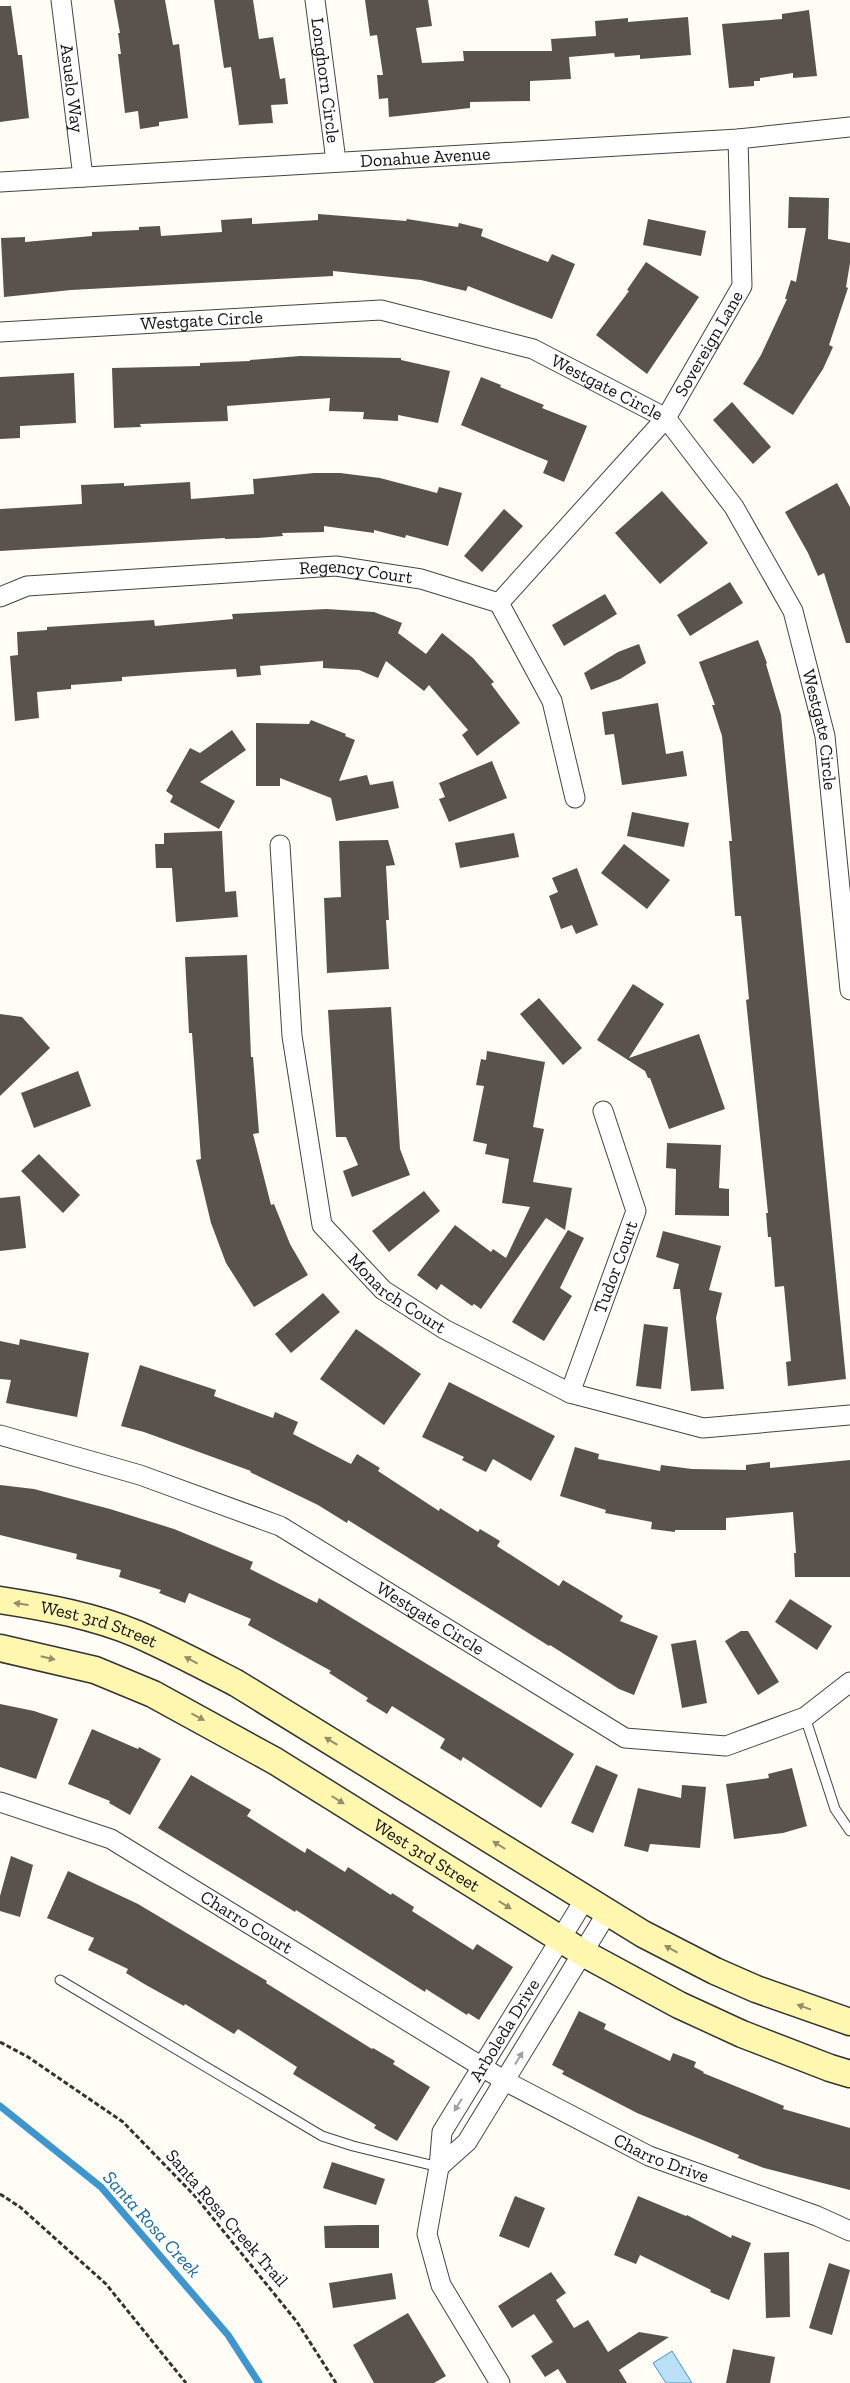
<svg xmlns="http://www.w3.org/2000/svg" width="850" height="2383" viewBox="0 0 850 2383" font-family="'Zilla Slab',serif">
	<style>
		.water { fill: #b9e0f7; stroke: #3f96cf }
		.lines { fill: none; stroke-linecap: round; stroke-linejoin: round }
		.stream { stroke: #3f96cf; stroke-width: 7 }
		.building { fill: #5a524d }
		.lane-casing { stroke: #444; stroke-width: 11 }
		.street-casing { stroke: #444; stroke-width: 21 }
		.secondary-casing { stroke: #333; stroke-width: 29 }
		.path { stroke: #333; stroke-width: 3; stroke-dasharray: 5 2.5; stroke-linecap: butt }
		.lane { stroke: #fff; stroke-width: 9 }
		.street { stroke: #fff; stroke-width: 19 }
		.secondary { stroke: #fff6b0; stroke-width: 26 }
		.oneway { fill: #948f68 }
		.oneway2 { fill: #a0a0a0 }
		.labels { text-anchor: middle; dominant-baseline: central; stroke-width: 5; stroke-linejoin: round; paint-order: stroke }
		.street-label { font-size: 18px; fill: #111; stroke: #fff }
		.water-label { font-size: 19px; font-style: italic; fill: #1768a6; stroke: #fff }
	</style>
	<rect width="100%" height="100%" fill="#fffdf5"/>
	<polygon class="water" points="672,2351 692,2383 666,2383 653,2363"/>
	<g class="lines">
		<polyline class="stream" points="0,2106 101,2187 228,2335 259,2383"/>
	</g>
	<g class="building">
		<polygon points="114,0 165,0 173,45 179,44 188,118 159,122 159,126 140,129 138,111 125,113 118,54 121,54 118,33 120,33"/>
		<polygon points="214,0 253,0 259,39 273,37 280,79 285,78 288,104 271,105 273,123 239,125 231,67 224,68"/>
		<polygon points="365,0 428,0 432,26 416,28 422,63 464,61 463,51 552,51 551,39 596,36 595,21 628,18 628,22 688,17 691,55 640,59 640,55 615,57 614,53 569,57 571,79 530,81 530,101 470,102 470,108 389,117 388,98 379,99 377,75 383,75 377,35 370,36"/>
		<polygon points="0,6 11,6 18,55 22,55 29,118 0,122"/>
		<polygon points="809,10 817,76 793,78 793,73 760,78 760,81 754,81 754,86 729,88 722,24 782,19 782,14"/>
		<polygon points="789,197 829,198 828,239 850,243 850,263 846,287 848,288 829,345 833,347 823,369 793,415 743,384 761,355 787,299 785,299 791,280 796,282 806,228 788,228"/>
		<polygon points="318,214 406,221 407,219 458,227 459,223 483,229 481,236 548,262 552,254 575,264 552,319 468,286 466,291 421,280 333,271 333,276 71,290 4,297 1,238 25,237 25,242 92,236 92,232 139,230 139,227 160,226 161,236 222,232 221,220 252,218 252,224 318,220"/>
		<polygon points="648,219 706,231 701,256 643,245"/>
		<polygon points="646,262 699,297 647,374 596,335 629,291 627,290"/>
		<polygon points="300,356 401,358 401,360 450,371 438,423 398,415 398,421 363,419 364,412 329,411 330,398 227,406 228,421 140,424 141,427 114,428 112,368 200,366 200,363 250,361 250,360"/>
		<polygon points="74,373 76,423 20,426 20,438 0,439 0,377"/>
		<polygon points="481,377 501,385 500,387 544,405 542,408 587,426 564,482 543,473 548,461 461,425"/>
		<polygon points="732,402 771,447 753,464 713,420"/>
		<polygon points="314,473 340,473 380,478 437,493 439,487 462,493 448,546 406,535 405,538 374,530 374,533 324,526 324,532 282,533 283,536 258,538 225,539 225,538 0,551 0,509 82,504 81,485 124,483 124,486 190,482 191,499 254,494 253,479"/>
		<polygon points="837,483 850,507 850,643 846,643 824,573 818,576 808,553 785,512"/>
		<polygon points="662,491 708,543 660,584 615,533"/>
		<polygon points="504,509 523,526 482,572 464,556"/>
		<polygon points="730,582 743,603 690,636 677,615"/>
		<polygon points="605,594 617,614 564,646 552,625"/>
		<polygon points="326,609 374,612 402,623 398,633 426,654 442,633 473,658 494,682 491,684 520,723 477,756 462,735 468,730 429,685 424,691 386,661 378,678 359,670 323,668 323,661 260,666 261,675 237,677 236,669 188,672 122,677 122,681 71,685 71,689 37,692 39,718 15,721 10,656 18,655 17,632 47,630 47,627 154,620 155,626 233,619 232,614"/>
		<polygon points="758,640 767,663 766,664 781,715 846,1379 788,1386 786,1362 791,1361 784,1286 775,1287 771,1237 768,1237 766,1213 768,1213 746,1000 749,999 741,916 735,916 729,841 732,841 722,736 712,705 715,705 699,662"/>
		<polygon points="639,644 646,663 620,679 591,690 584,673 618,652"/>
		<polygon points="658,703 666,754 683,751 687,776 622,785 614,734 605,735 602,712"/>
		<polygon points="311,720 346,734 345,736 355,740 339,781 367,775 370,785 393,781 399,808 336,821 331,798 280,778 280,786 256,786 256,723 309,724"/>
		<polygon points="232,730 246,750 200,782 235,801 219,829 170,802 173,796 166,791 190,748 200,753"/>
		<polygon points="492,761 507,798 449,822 439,799 445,797 439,783"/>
		<polygon points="632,812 689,823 684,847 627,836"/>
		<polygon points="222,831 225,892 236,891 238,917 176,922 172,868 156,868 155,844 164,844 164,833"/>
		<polygon points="514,833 519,857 460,868 455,843"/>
		<polygon points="388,840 395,865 386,866 389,920 386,920 389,969 327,973 324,898 341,897 339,841"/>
		<polygon points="624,844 670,880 647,909 601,873"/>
		<polygon points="577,868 598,925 576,934 572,925 561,929 549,896 558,892 552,878"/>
		<polygon points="247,955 251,1057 253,1057 259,1133 253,1134 271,1205 274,1204 290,1244 308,1275 254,1307 226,1263 211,1223 196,1160 201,1159 192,1033 189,1033 185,957"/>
		<polygon points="633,984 664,1004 629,1058 699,1034 725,1109 669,1129 650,1078 648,1078 645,1071 597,1040"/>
		<polygon points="539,998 582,1048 563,1065 520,1014"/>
		<polygon points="391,1007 400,1149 410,1175 352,1197 343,1171 358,1165 346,1137 336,1137 328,1010"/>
		<polygon points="0,1014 22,1017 50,1048 0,1096"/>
		<polygon points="487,1051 545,1062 533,1127 544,1129 533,1182 572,1188 565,1230 546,1218 481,1309 474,1304 472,1306 441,1284 437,1290 417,1275 455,1225 491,1252 493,1249 506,1258 530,1207 502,1203 509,1159 485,1154 487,1144 473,1141 484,1086 476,1085 481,1059 486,1060"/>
		<polygon points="78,1071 91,1106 34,1128 21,1093"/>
		<polygon points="667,1143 721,1145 719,1188 729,1189 729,1216 675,1215 676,1169 666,1168"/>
		<polygon points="39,1154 80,1195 63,1213 21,1171"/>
		<polygon points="424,1191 440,1211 389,1252 372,1231"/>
		<polygon points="20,1196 26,1248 0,1251 0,1198"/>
		<polygon points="568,1230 584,1238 560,1288 572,1296 544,1341 512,1322"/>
		<polygon points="663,1231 721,1246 709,1290 722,1293 716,1318 724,1389 691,1391 680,1289 673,1289 679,1264 656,1257"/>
		<polygon points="323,1293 340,1312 291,1353 275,1334"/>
		<polygon points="644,1324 668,1327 661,1389 636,1386"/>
		<polygon points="356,1329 421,1374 384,1425 320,1379"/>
		<polygon points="20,1339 89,1353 77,1417 6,1403 11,1380 0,1379 0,1341 19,1345"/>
		<polygon points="140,1365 216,1390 214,1396 273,1418 275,1412 298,1422 293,1434 351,1464 357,1454 380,1468 378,1471 439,1511 440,1508 478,1532 480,1529 500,1541 497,1546 559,1586 563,1580 623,1616 620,1621 658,1636 634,1695 619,1689 550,1645 549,1646 348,1520 347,1523 318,1505 250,1472 251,1471 144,1432 121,1426"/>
		<polygon points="449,1382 555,1436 531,1481 493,1459 486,1472 462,1460 464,1457 422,1437"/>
		<polygon points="575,1447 599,1454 598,1459 660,1471 661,1465 692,1469 746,1470 746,1465 770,1462 770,1468 850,1460 850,1577 795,1577 794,1553 796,1553 793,1512 726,1518 726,1530 675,1530 675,1532 651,1529 652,1522 605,1513 606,1510 560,1496"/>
		<polygon points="0,1485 34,1489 110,1509 174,1529 253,1562 250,1569 317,1603 319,1598 574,1754 541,1808 463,1757 461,1761 440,1748 445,1739 392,1706 387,1714 366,1701 368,1698 329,1673 331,1671 248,1625 251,1619 189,1593 185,1603 159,1593 161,1590 119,1577 121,1570 76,1559 77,1554 0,1535"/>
		<polygon points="790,1599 832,1626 817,1650 775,1622"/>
		<polygon points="741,1631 748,1631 779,1682 758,1695 725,1641"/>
		<polygon points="696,1640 707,1703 682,1708 671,1644"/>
		<polygon points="0,1704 34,1711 58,1719 36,1779 0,1767"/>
		<polygon points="92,1729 138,1749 139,1747 161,1759 130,1815 109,1803 110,1801 68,1784"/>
		<polygon points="596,1765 618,1775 593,1833 571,1823"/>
		<polygon points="792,1768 807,1826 783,1833 734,1839 726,1784 769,1778 768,1774"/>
		<polygon points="191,1775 251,1810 247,1816 305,1853 307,1848 345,1872 348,1867 391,1895 392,1893 414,1907 412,1911 473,1950 477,1944 513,1967 479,2020 468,2013 467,2015 426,1989 425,1992 296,1910 295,1912 158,1828"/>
		<polygon points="682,1785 706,1787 700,1848 650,1844 648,1852 624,1846 638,1788 681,1798"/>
		<polygon points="11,1856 33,1865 20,1917 0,1911 0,1896"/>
		<polygon points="68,1871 138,1904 267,1981 266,1983 372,2049 373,2048 395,2061 393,2064 430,2087 397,2141 374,2128 376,2125 293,2074 297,2067 238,2029 234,2034 185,2004 184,2006 146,1985 126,1973 128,1969 88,1950 94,1938 47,1918"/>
		<polygon points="579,2011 606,2024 604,2029 670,2061 673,2053 696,2062 694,2067 704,2072 703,2073 784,2106 783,2109 850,2128 850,2190 764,2168 738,2158 739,2155 637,2113 562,2074 564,2071 552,2065"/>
		<polygon points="332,2162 385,2179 376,2205 323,2188"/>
		<polygon points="515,2196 545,2208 529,2248 499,2236"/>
		<polygon points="638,2196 686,2216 687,2215 731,2238 732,2235 751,2243 729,2300 710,2292 711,2290 640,2255 636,2264 614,2255"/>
		<polygon points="358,2225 379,2225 379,2248 325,2248 324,2226"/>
		<polygon points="789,2252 790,2317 766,2318 764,2253"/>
		<polygon points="829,2263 850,2270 832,2335 809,2328"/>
		<polygon points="551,2272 566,2293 556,2300 574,2328 588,2320 608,2352 639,2332 669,2337 619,2370 627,2383 567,2383 558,2369 545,2377 531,2356 553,2342 534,2314 512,2328 498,2306"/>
		<polygon points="392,2273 396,2299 333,2308 329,2283"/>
		<polygon points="408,2313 446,2376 434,2383 374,2383 353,2345"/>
		<polygon points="733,2349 775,2357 770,2383 726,2383"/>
	</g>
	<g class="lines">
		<defs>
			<g id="lane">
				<polyline points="805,1717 835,1809 850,1831"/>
				<polyline points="60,1980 322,2136 353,2146 439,2167"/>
			</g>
			<g id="street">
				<path id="s1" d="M61 0 83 177"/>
				<path id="s2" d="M315 0 336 161"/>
				<path id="s3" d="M0 182 738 139 850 127"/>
				<path id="s4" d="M0 332 381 310 533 349 666 418 734 507 793 611 825 736 850 990"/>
				<path id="s5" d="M0 597 27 586 336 566 421 579 499 603 552 701 575 798"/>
				<path id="s6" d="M499 603 666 418 742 286 738 139"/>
				<path id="s7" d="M280 845 292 1036 322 1225 383 1290 444 1329 570 1393 703 1428 850 1415"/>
				<path id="s8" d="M570 1393 636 1211 603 1111"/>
				<path id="s9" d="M0 1435 140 1475 280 1526 625 1738 726 1746 805 1717 850 1682"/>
				<path id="s10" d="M0 1802 111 1839 505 2081 649 2156 817 2216 850 2231"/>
				<polyline points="439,2167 467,2142 607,1913"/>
				<path id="s11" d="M500 2383 441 2285 427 2234 439 2167 442 2132 585 1899"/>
			</g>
			<g id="secondary">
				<path id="s12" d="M0 1600C46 1607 94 1616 137 1634 171 1649 203 1666 236 1683L643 1934 715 1971 756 1989 850 2022"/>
				<path id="s13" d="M0 1648 95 1670 153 1694 275 1761 583 1953 679 2005 742 2034 830 2068 850 2074"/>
			</g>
		</defs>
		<use href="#lane" class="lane-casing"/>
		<use href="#street" class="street-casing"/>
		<use href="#secondary" class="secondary-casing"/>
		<g class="path">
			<polyline points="0,2042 28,2057 123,2122 195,2196 297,2322 336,2383"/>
			<polyline points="0,2194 20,2207 106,2284 186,2383"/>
		</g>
		<use href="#lane" class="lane"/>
		<use href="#street" class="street"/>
		<use href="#secondary" class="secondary"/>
	</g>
	<defs><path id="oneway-solid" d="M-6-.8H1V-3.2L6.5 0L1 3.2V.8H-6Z" transform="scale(1.25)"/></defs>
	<g class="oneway">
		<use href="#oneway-solid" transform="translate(21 1604) rotate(-172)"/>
		<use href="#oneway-solid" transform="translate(48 1658) rotate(13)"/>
		<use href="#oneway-solid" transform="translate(191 1660) rotate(-152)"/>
		<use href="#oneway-solid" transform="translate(198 1717) rotate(28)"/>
		<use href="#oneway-solid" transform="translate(331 1741) rotate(-149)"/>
		<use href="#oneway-solid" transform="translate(338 1800) rotate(32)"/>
		<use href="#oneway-solid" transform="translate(499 1845) rotate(-148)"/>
		<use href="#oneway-solid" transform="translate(505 1905) rotate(32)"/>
		<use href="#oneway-solid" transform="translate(671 1949) rotate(-151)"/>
		<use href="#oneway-solid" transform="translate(804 2007) rotate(-160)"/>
	</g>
	<g class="oneway2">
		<use href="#oneway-solid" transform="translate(519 2058) rotate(-58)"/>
		<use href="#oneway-solid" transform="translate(458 2105) rotate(122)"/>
	</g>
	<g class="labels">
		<g class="street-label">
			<text stroke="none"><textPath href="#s2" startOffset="81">Longhorn Circle</textPath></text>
			<text stroke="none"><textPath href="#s1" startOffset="89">Asuelo Way</textPath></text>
			<text stroke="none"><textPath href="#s3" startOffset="426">Donahue Avenue</textPath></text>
			<text stroke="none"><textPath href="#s4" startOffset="202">Westgate Circle</textPath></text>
			<text stroke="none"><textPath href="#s6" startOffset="335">Sovereign Lane</textPath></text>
			<text stroke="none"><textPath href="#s4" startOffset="622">Westgate Circle</textPath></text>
			<text stroke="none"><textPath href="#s5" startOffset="359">Regency Court</textPath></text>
			<text stroke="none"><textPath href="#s4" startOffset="1042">Westgate Circle</textPath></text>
			<text stroke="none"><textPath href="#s8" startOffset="134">Tudor Court</textPath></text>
			<text stroke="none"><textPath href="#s7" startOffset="485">Monarch Court</textPath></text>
			<text stroke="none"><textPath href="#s9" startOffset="471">Westgate Circle</textPath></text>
			<text stroke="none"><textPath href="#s12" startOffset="102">West 3rd Street</textPath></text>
			<text stroke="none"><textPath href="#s13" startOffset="478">West 3rd Street</textPath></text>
			<text stroke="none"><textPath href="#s10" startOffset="276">Charro Court</textPath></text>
			<text stroke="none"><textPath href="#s11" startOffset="390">Arboleda Drive</textPath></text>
			<text stroke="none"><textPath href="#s10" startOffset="754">Charro Drive</textPath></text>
			<text transform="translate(227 2218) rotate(49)">Santa Rosa Creek Trail</text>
		</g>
		<g class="water-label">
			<text transform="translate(152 2224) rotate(48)">Santa Rosa Creek</text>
		</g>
	</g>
</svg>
